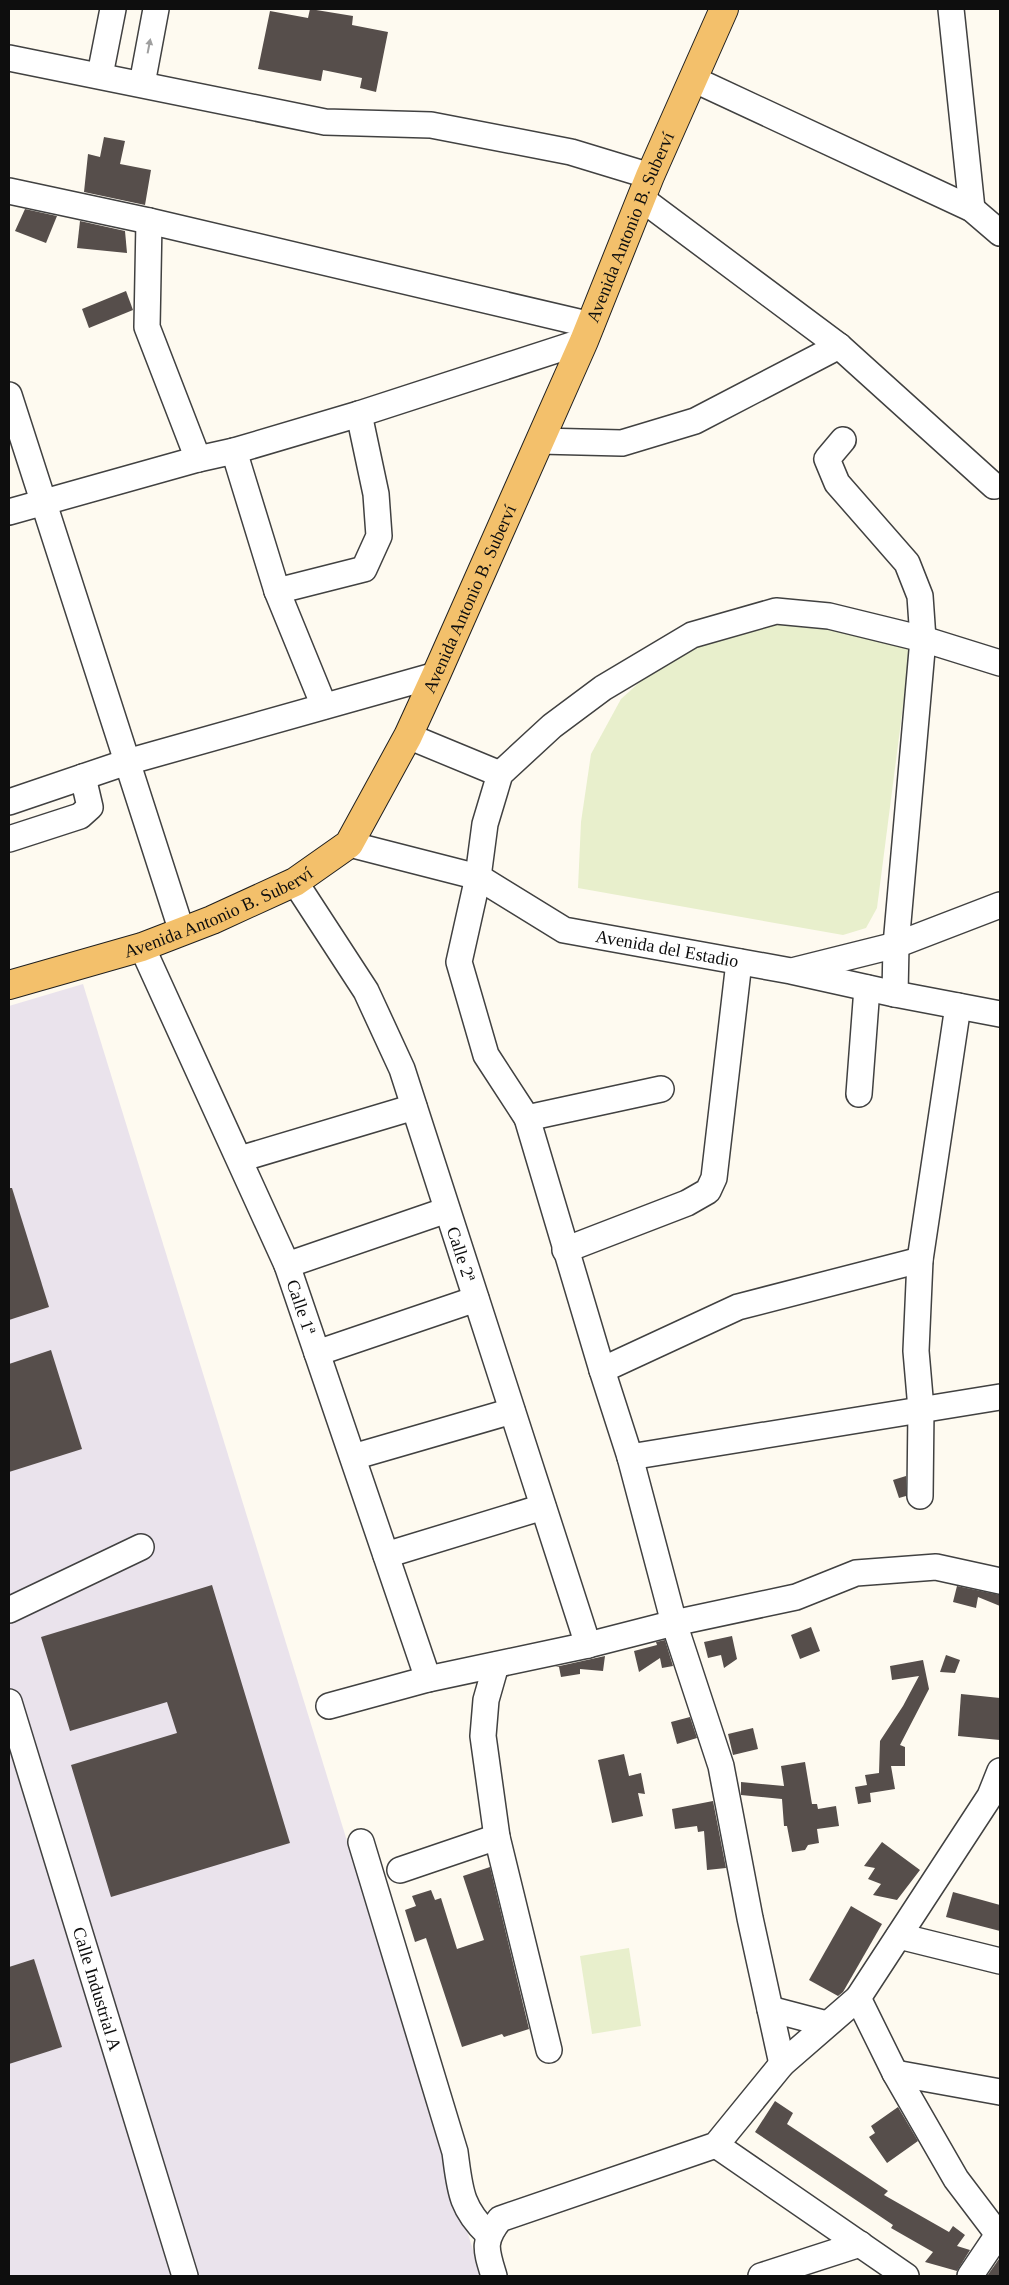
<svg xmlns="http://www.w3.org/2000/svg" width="1009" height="2285" viewBox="0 0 1009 2285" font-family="'Times New Roman',serif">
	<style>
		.industrial { fill: #eae3ec }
		.pitch { fill: #e8efcc }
		.building { fill: #564e4b }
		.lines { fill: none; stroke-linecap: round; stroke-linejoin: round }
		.minor-casing { stroke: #414141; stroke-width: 28 }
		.major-casing { stroke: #1f1f1f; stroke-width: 30 }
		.minor { stroke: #fff; stroke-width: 25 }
		.major { stroke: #f3c06b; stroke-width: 28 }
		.oneway { fill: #9f9f9f }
		.labels { text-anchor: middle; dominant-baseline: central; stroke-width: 5; stroke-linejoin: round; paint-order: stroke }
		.street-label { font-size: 18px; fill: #0e0e0e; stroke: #fff }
	</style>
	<rect width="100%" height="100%" fill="#fefaf0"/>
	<polygon class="industrial" points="83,984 481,2276 9,2276 9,1006"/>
	<g class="pitch">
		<polygon points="774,619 838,626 911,644 877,908 866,928 843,935 578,888 581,822 591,754 621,699 653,670 690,647"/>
		<polygon points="629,1948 641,2026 592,2034 580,1956"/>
	</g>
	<g class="building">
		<polygon points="310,9 353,16 352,25 388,32 376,92 360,88 362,78 323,70 321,81 258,69 270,11 308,18"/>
		<polygon points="104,137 125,141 120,164 151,170 145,205 84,192 88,154 100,157"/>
		<polygon points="25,209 57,216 46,243 15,231"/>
		<polygon points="80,221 125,231 127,253 77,248"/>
		<polygon points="126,291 133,310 89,328 82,309"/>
		<polygon points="9,1188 12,1188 49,1307 9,1320"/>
		<polygon points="51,1350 82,1449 9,1472 9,1364"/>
		<polygon points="906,1476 906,1496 899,1498 893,1480"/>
		<polygon points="212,1585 290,1843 111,1897 71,1765 177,1733 167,1702 70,1731 41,1637"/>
		<polygon points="957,1586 1000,1595 1000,1606 978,1597 976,1608 953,1602"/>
		<polygon points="811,1627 820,1651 800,1659 791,1635"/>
		<polygon points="732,1636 737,1659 724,1668 721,1655 708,1658 704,1642"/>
		<polygon points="665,1640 673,1666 662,1668 660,1658 639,1672 634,1651 657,1645 656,1642"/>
		<polygon points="946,1655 960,1660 955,1673 940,1672"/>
		<polygon points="605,1656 603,1671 580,1669 580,1674 561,1677 559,1667 555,1667"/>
		<polygon points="923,1660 929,1689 900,1745 905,1747 905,1766 891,1766 895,1789 870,1793 871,1802 858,1804 855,1787 867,1785 865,1775 879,1773 880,1741 903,1706 919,1676 892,1680 890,1666"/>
		<polygon points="961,1694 1000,1698 1000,1740 958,1736"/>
		<polygon points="690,1717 697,1738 677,1744 671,1722"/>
		<polygon points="753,1728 758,1749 733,1755 728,1734"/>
		<polygon points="624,1754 629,1776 641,1773 645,1794 638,1793 643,1816 612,1823 598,1760"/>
		<polygon points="805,1762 812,1804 817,1804 818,1809 836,1806 839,1826 817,1829 819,1843 808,1845 805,1850 792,1852 787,1826 784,1826 782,1799 741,1795 741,1782 784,1786 781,1766"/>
		<polygon points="713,1801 726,1868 707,1870 704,1831 698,1832 697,1826 675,1829 672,1809"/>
		<polygon points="882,1842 920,1870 897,1900 873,1895 881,1884 868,1879 875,1868 864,1866"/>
		<polygon points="490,1867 529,2029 504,2037 502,2034 462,2047 426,1938 415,1942 405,1910 416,1906 412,1896 431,1890 435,1900 441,1898 457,1949 484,1940 463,1876"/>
		<polygon points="953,1892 1000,1905 1000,1931 946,1917"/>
		<polygon points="851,1906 882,1924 843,1992 838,1996 809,1980"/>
		<polygon points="34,1959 62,2047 9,2064 9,1967"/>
		<polygon points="775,2101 793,2113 787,2124 888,2191 884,2195 949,2232 953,2226 965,2235 957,2246 970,2250 957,2271 925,2262 933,2252 891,2228 893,2225 755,2132"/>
		<polygon points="898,2107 918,2141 887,2163 869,2137 875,2133 871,2126"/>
		<polygon points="999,2259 1000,2276 987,2276"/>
	</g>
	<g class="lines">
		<defs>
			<g id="minor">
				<polyline points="951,9 972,209"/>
				<polyline points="9,58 325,122 431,125 571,152 650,176"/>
				<polyline points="100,75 113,9"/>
				<polyline points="693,79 972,209 1000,233"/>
				<polyline points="142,84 156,9"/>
				<polyline points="9,191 149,221 591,325"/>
				<polyline points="642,199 839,346 994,486"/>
				<polyline points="149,221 147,327 198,459"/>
				<polyline points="9,395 182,932"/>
				<polyline points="843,440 827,459 837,483 907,563 920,596 923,639 896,945 895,994"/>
				<polyline points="540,441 622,443 695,421 839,346"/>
				<polyline points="234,451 277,591 324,706"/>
				<polyline points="9,512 198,459 234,451 359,414 584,341"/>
				<polyline points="277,591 364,569 379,536 376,494 359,414"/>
				<polyline points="408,736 500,774"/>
				<polyline points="9,802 127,762 436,675"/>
				<polyline points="9,839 80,816 90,807 83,777"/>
				<path id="s1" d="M349 844 478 877 564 930 791 971 895 994 1000 1014"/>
				<polyline points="295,882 366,991 402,1069 588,1645"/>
				<polyline points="142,947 287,1265 428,1679"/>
				<polyline points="796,970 896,945 1000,905"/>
				<polyline points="859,1094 867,988"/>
				<polyline points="527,1118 661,1089"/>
				<polyline points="240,1159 414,1107"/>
				<polyline points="565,1250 687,1203 708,1191 714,1178 739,962"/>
				<polyline points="287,1265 447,1210"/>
				<polyline points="317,1353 476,1299"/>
				<polyline points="602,1370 738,1307 920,1260"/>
				<polyline points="353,1457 512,1411"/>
				<polyline points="630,1457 1000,1397"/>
				<polyline points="920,1496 921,1409 916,1351 920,1260 958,1006"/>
				<polyline points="386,1555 543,1507"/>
				<polyline points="9,1610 141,1547"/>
				<polyline points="496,1665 486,1700 483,1736 497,1837 549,2050"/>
				<path id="s2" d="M9 1702 185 2276"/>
				<polyline points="329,1706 428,1679 588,1645 674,1623 796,1597 856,1573 936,1567 1000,1581"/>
				<path d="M361 1842 455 2152C460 2189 460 2207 488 2234"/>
				<polyline points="400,1870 497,1837"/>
				<polyline points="899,1936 1000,1961"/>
				<polyline points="858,1998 895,2073 956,2179 1000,2237"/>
				<polyline points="770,2009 827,2024"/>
				<polyline points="782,2064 750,1918 721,1766 674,1623 630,1457 602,1370 527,1118 486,1055 459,962 478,877 485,824 500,774 552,726 603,688 692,635 776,611 829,616 923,639 1000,663"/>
				<polyline points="895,2073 1000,2092"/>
				<polyline points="716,2145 906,2276"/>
				<path d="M494 2276C486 2250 482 2241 500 2219L716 2145 782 2064 858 1998 990 1796 1000 1771"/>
				<polyline points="761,2276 860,2244"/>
				<polyline points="970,2276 997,2236"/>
			</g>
			<g id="major">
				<path id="s3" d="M9 985 142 947 212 920 295 882 349 844 408 736 436 675 584 341 650 176 724 9"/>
			</g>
		</defs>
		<use href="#minor" class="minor-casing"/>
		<use href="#major" class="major-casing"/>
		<use href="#minor" class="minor"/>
		<use href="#major" class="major"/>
	</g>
	<defs><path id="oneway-solid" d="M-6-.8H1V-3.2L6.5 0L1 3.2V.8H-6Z" transform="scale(1.25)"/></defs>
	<use class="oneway" href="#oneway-solid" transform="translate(149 46) rotate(-79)"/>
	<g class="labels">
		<g class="street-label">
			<text stroke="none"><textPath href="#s3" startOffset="1049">Avenida Antonio B. Suberví</textPath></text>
			<text stroke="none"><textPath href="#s3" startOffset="644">Avenida Antonio B. Suberví</textPath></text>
			<text stroke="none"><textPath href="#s3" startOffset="222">Avenida Antonio B. Suberví</textPath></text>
			<text stroke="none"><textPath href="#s1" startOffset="339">Avenida del Estadio</textPath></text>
			<text transform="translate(461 1254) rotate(72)">Calle 2ª</text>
			<text transform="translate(301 1307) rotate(71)">Calle 1ª</text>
			<text stroke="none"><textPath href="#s2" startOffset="300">Calle Industrial A</textPath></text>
		</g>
	</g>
	<rect width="1009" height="2285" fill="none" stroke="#0e0e0e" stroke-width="20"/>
</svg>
